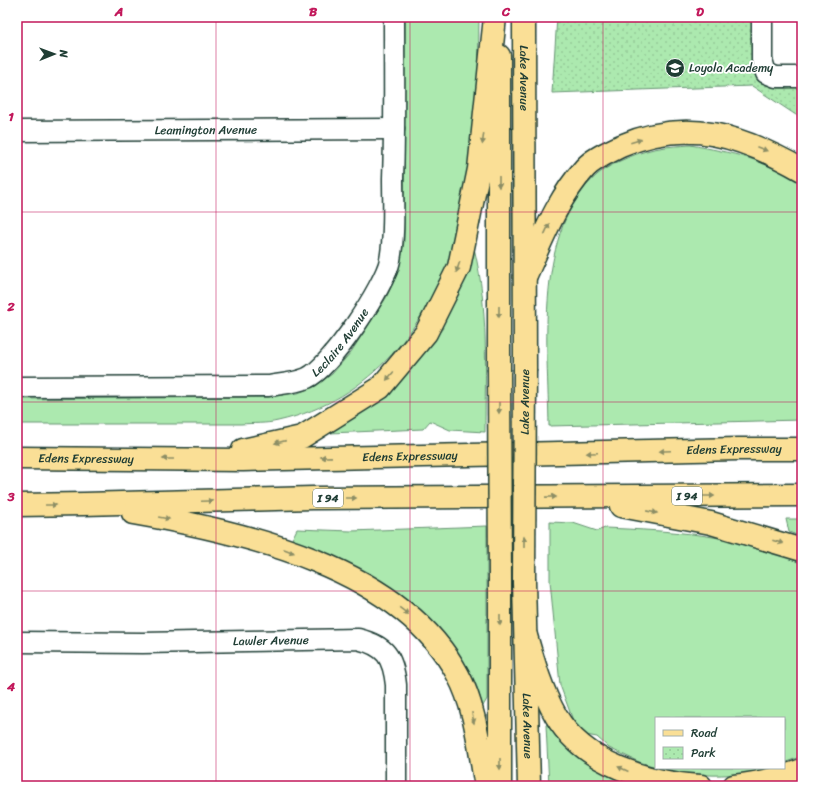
<svg xmlns="http://www.w3.org/2000/svg" width="819" height="803" viewBox="0 0 819 803" font-family="Sriracha,sans-serif">
	<style>
		.grass { fill: #ace9af; stroke: #669372 }
		.park { fill: url(#park-dots); stroke: #669372 }
		.lines { fill: none; stroke-linecap: round; stroke-linejoin: round }
		.minor-casing { stroke: #1f3d34; stroke-width: 23 }
		.major-casing { stroke: #1f3d34; stroke-width: 25 }
		.highway-casing { stroke: #1f3d34; stroke-width: 25 }
		.minor { stroke: #fff; stroke-width: 20 }
		.major { stroke: #fadf96; stroke-width: 22 }
		.highway { stroke: #fadf96; stroke-width: 22 }
		.major-bridge-casing { stroke: #1f3d34; stroke-width: 25; stroke-linecap: butt }
		.major-bridge { stroke: #fadf96; stroke-width: 22 }
		.oneway { fill: #8c8e65 }
		.grid { fill: none; stroke: #c2185b; stroke-width: 1; stroke-opacity: 0.55 }
		.labels { text-anchor: middle; dominant-baseline: central; stroke-width: 3.5; stroke-linejoin: round; paint-order: stroke }
		.shield { fill: #fff; stroke: #627771; stroke-width: 1 }
		.shield-label { font-size: 11px; font-weight: bold; fill: #1f3d34 }
		.poi-label { font-size: 12px; fill: #1f3d34; stroke: #fff; text-anchor: start }
		.street-label { font-size: 12px; fill: #1f3d34; stroke: #fff }
		.neatline { fill: none; stroke: #c2185b; stroke-width: 1.5 }
		.grid-label { font-size: 13px; text-anchor: middle; font-weight: bold; fill: #c2185b }
	</style>
	<defs>
		<pattern id="park-dots" width="8" height="8" patternUnits="userSpaceOnUse"><rect width="8" height="8" fill="#ace9af"/><path d="M2 2h.1M6 6h.1" fill="none" stroke="#94c997" stroke-width="1.8" stroke-linecap="round"/></pattern>
	</defs>
	<rect width="100%" height="100%" fill="#fff"/>
	<filter id="ink" filterUnits="userSpaceOnUse"><feTurbulence type="fractalNoise" baseFrequency=".025" numOctaves="2"/><feDisplacementMap in="SourceGraphic" scale="8" xChannelSelector="R" yChannelSelector="G"/><feConvolveMatrix kernelMatrix="1 2 1 2 8 2 1 2 1" color-interpolation-filters="sRGB"/></filter>
	<g filter="url(#ink)">
		<g class="grass">
			<path d="M405 17H479L478 96 463 199 454 233 457 238C428 325 372 400 278 421 266 424 253 423 241 424H17V399L268 397 298 393 315 386 332 374 351 352 386 298 399 270 404 242Z"/>
			<path d="M690 145C730 152 768 160 802 183V420L549 426C548 349 533 229 598 174 611 163 643 150 660 148 669 146 680 146 690 145Z"/>
			<path d="M474 248C489 309 485 371 485 432L450 430 430 421 423 429 330 433 327 425 398 382 443 328 441 322 467 271Z"/>
			<polygon points="786,519 802,519 802,537 789,532"/>
			<path d="M550 522 573 523 597 531 605 528C671 531 742 534 802 564V756L784 763V718H656V767L639 762 609 748 597 737 586 735 574 723 560 685 550 581Z"/>
			<path d="M487 526V699L483 706C479 695 477 684 471 674 435 605 363 565 291 541L297 529 351 531Z"/>
			<path d="M551 722C572 756 596 773 634 786H549L546 725Z"/>
			<path d="M659 768H769C739 778 689 777 659 768Z"/>
		</g>
		<path class="park" d="M557 17H753L754 74C770 92 779 88 802 87V119L752 86 552 93Z"/>
		<g class="lines">
			<defs>
				<g id="minor">
					<polyline points="762,17 762,60 766,73 776,77 802,77"/>
					<path id="s1" d="M17 131 394 129"/>
					<path id="s2" d="M17 387 269 386C281 384 295 383 307 378 331 367 385 286 390 260 395 233 393 205 393 178 395 124 394 71 394 17"/>
					<path id="s3" d="M17 642 143 643 358 639C386 646 393 657 396 685V786"/>
				</g>
				<g id="major">
					<path id="s4" d="M524 17 525 369"/>
					<polyline points="499,56 499,369"/>
					<path id="s5" d="M524 581 529 786"/>
					<polyline points="500,786 500,581"/>
				</g>
				<g id="highway">
					<path d="M525 277C542 240 557 199 585 168 594 158 609 152 621 146 688 117 742 136 802 170"/>
					<polyline points="243,450 302,437 380,388 426,333 459,267 479,169 495,17"/>
					<path id="s6" d="M17 458 243 460 738 449H802"/>
					<polyline points="17,505 84,504 312,498 802,495"/>
					<polyline points="621,506 711,523 802,550"/>
					<path d="M133 513C243 532 401 567 458 675 476 708 479 749 486 786"/>
					<path d="M526 636C534 664 542 691 556 716 584 764 649 783 701 786"/>
					<path d="M734 786C757 783 780 779 802 770"/>
				</g>
			</defs>
			<use href="#minor" class="minor-casing"/>
			<use href="#major" class="major-casing"/>
			<use href="#highway" class="highway-casing"/>
			<use href="#minor" class="minor"/>
			<use href="#major" class="major"/>
			<use href="#highway" class="highway"/>
			<defs>
				<g id="major-bridge">
					<polyline points="499,369 500,581"/>
					<path id="s7" d="M524 581 525 369"/>
				</g>
			</defs>
			<use href="#major-bridge" class="major-bridge-casing"/>
			<use href="#major-bridge" class="major-bridge"/>
		</g>
		<defs><path id="oneway-solid" d="M-6-.8H1V-3.2L6.5 0L1 3.2V.8H-6Z"/></defs>
		<g class="oneway">
			<use href="#oneway-solid" transform="translate(483 139) rotate(97)"/>
			<use href="#oneway-solid" transform="translate(636 141) rotate(-18)"/>
			<use href="#oneway-solid" transform="translate(762 149) rotate(21)"/>
			<use href="#oneway-solid" transform="translate(499 182) rotate(90)"/>
			<use href="#oneway-solid" transform="translate(547 229) rotate(-65)"/>
			<use href="#oneway-solid" transform="translate(458 267) rotate(109)"/>
			<use href="#oneway-solid" transform="translate(499 312) rotate(90)"/>
			<use href="#oneway-solid" transform="translate(390 376) rotate(130)"/>
			<use href="#oneway-solid" transform="translate(499 408) rotate(90)"/>
			<use href="#oneway-solid" transform="translate(280 442) rotate(167)"/>
			<use href="#oneway-solid" transform="translate(665 451) rotate(178)"/>
			<use href="#oneway-solid" transform="translate(592 453) rotate(178)"/>
			<use href="#oneway-solid" transform="translate(326 457) rotate(179)"/>
			<use href="#oneway-solid" transform="translate(168 459) rotate(-180)"/>
			<use href="#oneway-solid" transform="translate(709 496)"/>
			<use href="#oneway-solid" transform="translate(551 497) rotate(-1)"/>
			<use href="#oneway-solid" transform="translate(351 498)"/>
			<use href="#oneway-solid" transform="translate(207 501) rotate(-2)"/>
			<use href="#oneway-solid" transform="translate(51 505)"/>
			<use href="#oneway-solid" transform="translate(652 512) rotate(11)"/>
			<use href="#oneway-solid" transform="translate(164 518) rotate(10)"/>
			<use href="#oneway-solid" transform="translate(524 542) rotate(-90)"/>
			<use href="#oneway-solid" transform="translate(778 542) rotate(18)"/>
			<use href="#oneway-solid" transform="translate(289 551) rotate(21)"/>
			<use href="#oneway-solid" transform="translate(404 611) rotate(37)"/>
			<use href="#oneway-solid" transform="translate(500 620) rotate(90)"/>
			<use href="#oneway-solid" transform="translate(473 718) rotate(79)"/>
			<use href="#oneway-solid" transform="translate(500 764) rotate(90)"/>
			<use href="#oneway-solid" transform="translate(623 769) rotate(-155)"/>
		</g>
	</g>
	<path class="grid" d="M216 17V786M410 17V786M603 17V786M17 212H802M17 402H802M17 591H802"/>
	<defs>
		<symbol id="school-disc" viewBox="-11 -11 22 22"><circle r="9.5" fill="#1f3d34" stroke="#fff"/><path d="M0-5L7-2L0 1L-7-2ZM-4 1L0 2.5L4 1V4Q0 6-4 4Z" fill="#fff"/></symbol>
	</defs>
	<g fill-rule="evenodd">
		<use href="#school-disc" x="664" y="57" width="22" height="22"/>
	</g>
	<g class="labels">
		<g class="shield">
			<rect x="672" y="487" width="30" height="18" rx="3"/>
			<rect x="313" y="489" width="30" height="18" rx="3"/>
		</g>
		<g class="shield-label">
			<text x="687" y="496">I 94</text>
			<text x="328" y="498">I 94</text>
		</g>
		<g class="poi-label">
			<text x="689" y="68">Loyola Academy</text>
		</g>
		<g class="street-label">
			<text stroke="none"><textPath href="#s4" startOffset="61">Lake Avenue</textPath></text>
			<text stroke="none"><textPath href="#s1" startOffset="189">Leamington Avenue</textPath></text>
			<text stroke="none"><textPath href="#s2" startOffset="340">Leclaire Avenue</textPath></text>
			<text stroke="none"><textPath href="#s7" startOffset="179">Lake Avenue</textPath></text>
			<text stroke="none"><textPath href="#s6" startOffset="717">Edens Expressway</textPath></text>
			<text stroke="none"><textPath href="#s6" startOffset="393">Edens Expressway</textPath></text>
			<text stroke="none"><textPath href="#s6" startOffset="69">Edens Expressway</textPath></text>
			<text stroke="none"><textPath href="#s3" startOffset="254">Lawler Avenue</textPath></text>
			<text stroke="none"><textPath href="#s5" startOffset="145">Lake Avenue</textPath></text>
		</g>
	</g>
	<rect width="819" height="803" fill="none" stroke="#fff" stroke-width="44"/>
	<rect x="655" y="717" width="130" height="52" fill="#ffffff" stroke="#a5b1ae"/>
	<rect x="663" y="730" width="20" height="6" fill="#fadf96" stroke="#a5b1ae"/>
	<text x="691" y="737" font-size="12" fill="#1f3d34">Road</text>
	<rect x="663" y="747" width="20" height="12" fill="url(#park-dots)" stroke="#a5b1ae"/>
	<text x="691" y="757" font-size="12" fill="#1f3d34">Park</text>
	<g transform="translate(54 54) rotate(89)" stroke="#ffffff" stroke-width="3" paint-order="stroke">
	<path d="M0-3L7 15L0 10L-7 15Z" fill="#1f3d34"/>
	<text y="-6" font-size="11" font-weight="bold" text-anchor="middle" fill="#1f3d34">N</text>
	</g>
	<rect x="22" y="22" width="775" height="759" class="neatline"/>
	<g class="grid-label">
		<text x="119" y="16">A</text>
		<text x="313" y="16">B</text>
		<text x="506" y="16">C</text>
		<text x="700" y="16">D</text>
		<text x="11" y="121">1</text>
		<text x="11" y="311">2</text>
		<text x="11" y="501">3</text>
		<text x="11" y="691">4</text>
	</g>
</svg>
